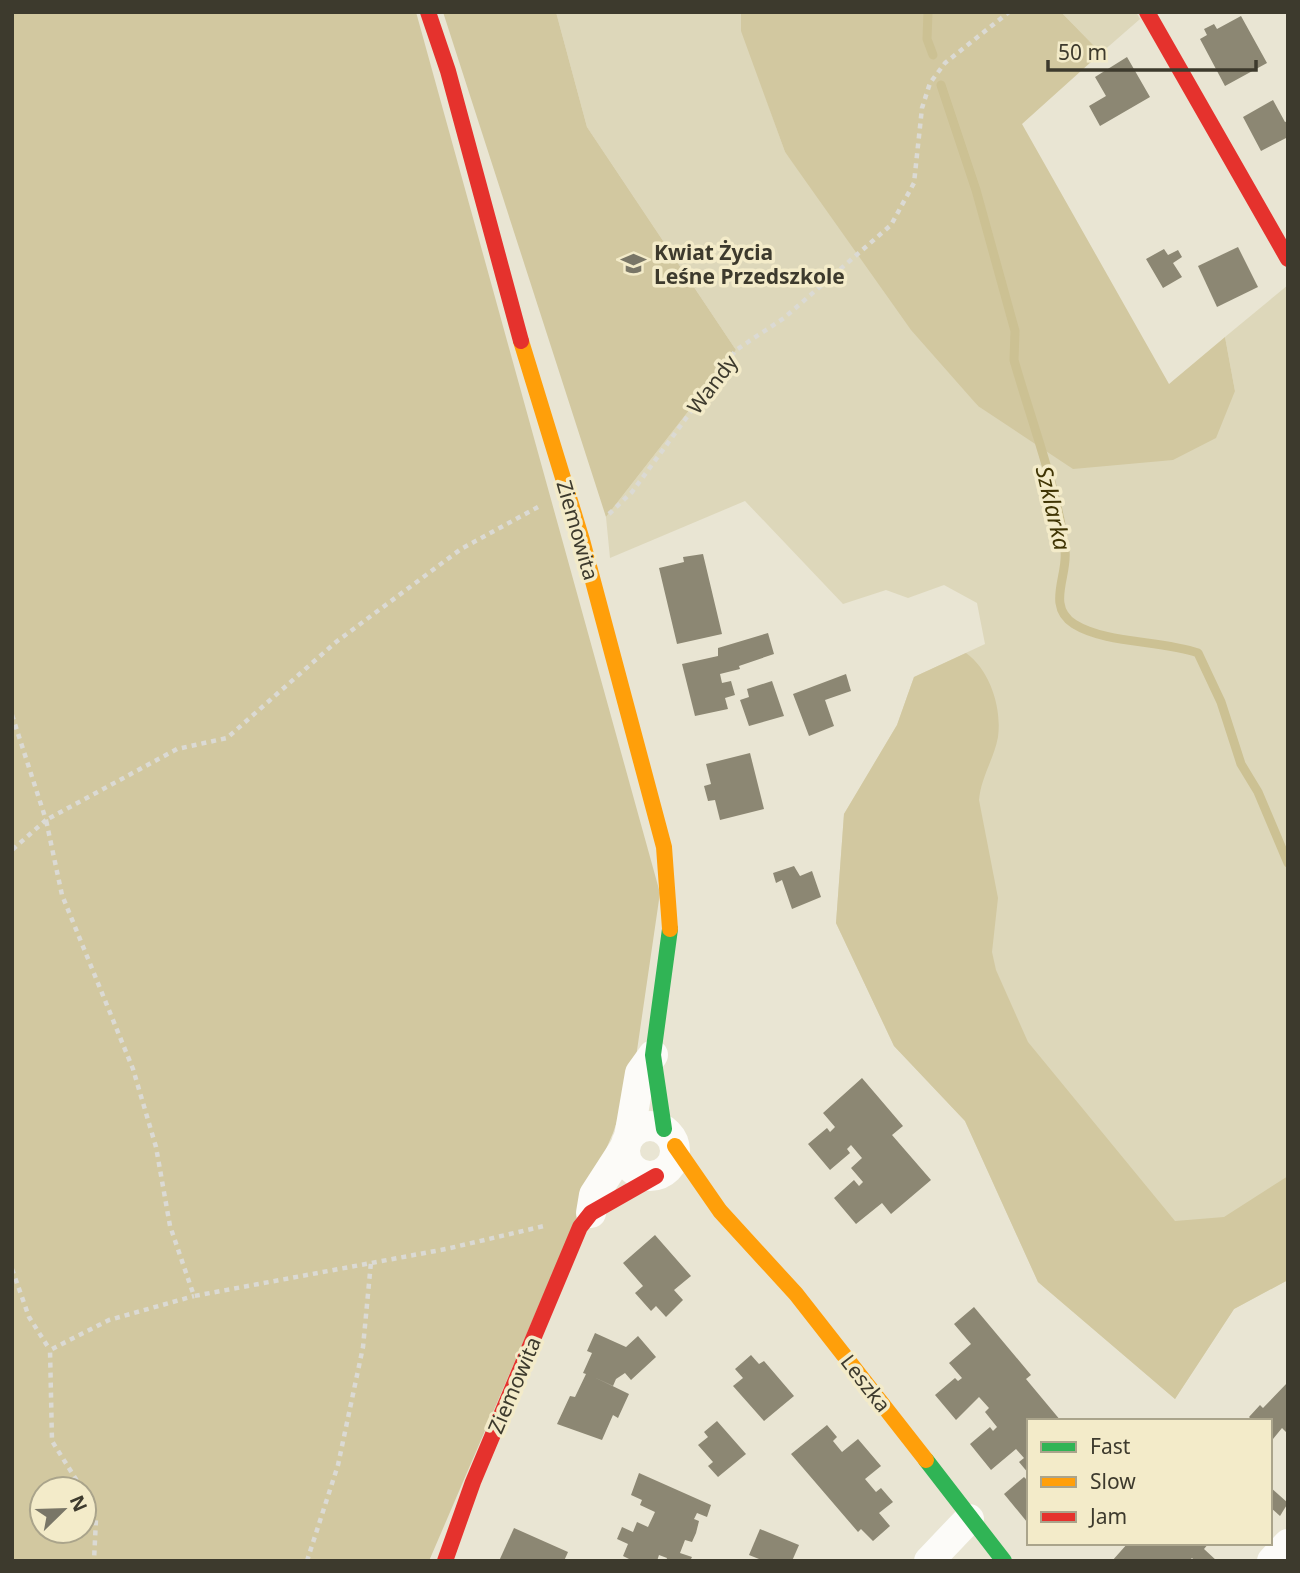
<svg xmlns="http://www.w3.org/2000/svg" width="1300" height="1573" viewBox="0 0 1300 1573" font-family="'Noto Sans',sans-serif">
	<style>
		.green { fill: #ddd7ba }
		.forest { fill: #d2c8a0; fill-rule: evenodd }
		.lines { fill: none; stroke-linecap: round; stroke-linejoin: round }
		.stream { stroke: #ccc193; stroke-width: 9 }
		.building { fill: #8c8773 }
		.path { stroke: #dbdad4; stroke-width: 4.5; stroke-dasharray: 5 5; stroke-linecap: butt }
		.street { stroke: #fcfbf8; stroke-width: 30 }
		.fast { stroke: #30b455; stroke-width: 16 }
		.slow { stroke: #ff9f0a; stroke-width: 16 }
		.jam { stroke: #e5322d; stroke-width: 16 }
		.labels { text-anchor: middle; dominant-baseline: central; stroke-width: 7; stroke-linejoin: round; paint-order: stroke }
		.poi-label { font-size: 21px; font-weight: bold; fill: #3d3a2d; stroke: #f3ebc9; text-anchor: start }
		.street-label { font-size: 21px; fill: #3d3a2d; stroke: #f3ebc9 }
		.water-label { font-size: 23px; font-style: italic; fill: #3f3403; stroke: #f3ebc9 }
	</style>
	<rect width="100%" height="100%" fill="#e9e5d3"/>
	<g class="green">
		<polygon points="556,12 741,12 742,31 785,152 978,406 1235,391 1225,337 1288,285 1288,1280 1234,1309 1175,1399 1038,1282 965,1121 894,1046 836,923 844,814 897,725 914,677 985,644 977,603 944,585 908,598 886,590 843,604 745,501 610,558 606,517 736,350 587,127"/>
		<polygon points="1061,12 1136,12 1140,19 1101,53"/>
	</g>
	<g class="forest">
		<path d="M12 12H416L660 893 634 1071 613 1133 429 1561H12ZM42 1489H84V1531H42Z"/>
		<polygon points="443,12 556,12 587,127 736,350 606,517"/>
		<polygon points="741,12 1061,12 1101,53 1022,124 1169,384 1225,337 1235,391 1216,438 1173,460 1073,469 978,406 911,330 785,152 741,31"/>
		<path d="M966 653C990 670 1002 708 998 737 994 759 981 777 979 800L998 898 992 952 996 970 1028 1042 1175 1221 1224 1217 1288 1176V1280L1234 1309 1175 1399 1038 1282 965 1121 894 1046 836 923 844 814 897 725 914 677Z"/>
	</g>
	<g class="lines">
		<g class="stream">
			<polyline points="928,12 927,39 933,55"/>
			<path d="M941 85 976 190 1015 331 1014 360C1030 417 1059 493 1065 551 1068 576 1046 606 1074 624 1106 644 1161 640 1198 653L1221 702 1241 764 1258 792 1288 863"/>
		</g>
	</g>
	<g class="building">
		<polygon points="1241,16 1267,63 1225,86 1200,39 1207,35 1204,29 1214,24 1217,29"/>
		<polygon points="1127,57 1150,97 1100,126 1089,106 1106,96 1095,77"/>
		<polygon points="1273,100 1285,122 1288,121 1288,137 1261,151 1243,117"/>
		<polygon points="1238,247 1258,287 1217,307 1198,266"/>
		<polygon points="1164,249 1168,255 1178,250 1182,257 1173,263 1182,277 1163,288 1146,259"/>
		<polygon points="703,554 722,634 677,644 659,568 684,562 683,557"/>
		<polygon points="768,633 774,654 739,666 740,669 720,674 722,683 731,681 735,695 725,698 728,709 695,716 682,664 718,656 718,648"/>
		<polygon points="846,674 851,691 825,700 834,726 809,736 793,694"/>
		<polygon points="772,681 784,716 749,726 740,700 749,697 747,689"/>
		<polygon points="750,753 764,809 720,820 715,800 708,801 704,786 711,784 706,764"/>
		<polygon points="794,866 800,876 812,871 821,897 792,909 782,880 776,883 773,873"/>
		<polygon points="862,1078 903,1126 892,1135 931,1180 891,1214 882,1203 856,1224 834,1198 854,1180 859,1186 863,1182 851,1168 862,1158 851,1145 847,1149 850,1153 830,1170 808,1144 827,1128 830,1132 835,1127 823,1113"/>
		<polygon points="655,1235 691,1276 674,1290 683,1300 666,1317 656,1306 651,1311 635,1293 643,1286 623,1263"/>
		<polygon points="974,1307 1031,1375 1026,1379 1061,1421 1029,1421 1029,1474 1019,1462 1024,1458 1016,1449 991,1470 970,1444 990,1427 993,1431 997,1427 985,1412 989,1408 979,1397 956,1420 935,1395 955,1378 958,1381 962,1378 949,1363 971,1344 954,1324"/>
		<polygon points="595,1333 626,1347 638,1336 656,1357 631,1380 625,1373 616,1379 613,1386 594,1377 629,1394 618,1418 613,1415 602,1440 557,1424 570,1396 575,1397 586,1374 583,1373 592,1353 587,1351"/>
		<polygon points="751,1355 759,1364 764,1361 794,1396 764,1421 733,1386 743,1378 735,1369"/>
		<polygon points="1288,1382 1288,1434 1282,1428 1273,1439 1270,1421 1253,1421 1249,1417 1260,1405 1263,1408"/>
		<polygon points="717,1421 746,1454 718,1477 708,1466 713,1462 698,1445 708,1437 704,1432"/>
		<polygon points="827,1425 837,1437 833,1441 842,1452 858,1439 881,1466 865,1479 876,1492 881,1488 893,1502 879,1513 890,1526 873,1541 861,1529 858,1532 791,1454"/>
		<polygon points="639,1473 711,1505 707,1517 697,1513 694,1519 699,1521 696,1533 692,1542 685,1540 680,1553 692,1557 690,1561 666,1561 667,1558 659,1555 657,1561 633,1561 623,1556 628,1544 617,1539 622,1527 633,1532 637,1522 648,1527 655,1512 640,1505 642,1500 631,1495"/>
		<polygon points="1024,1477 1029,1482 1027,1522 1004,1494"/>
		<polygon points="1270,1487 1288,1503 1280,1516 1270,1507"/>
		<polygon points="514,1528 568,1552 564,1561 499,1561"/>
		<polygon points="760,1529 799,1545 792,1561 764,1561 749,1555"/>
		<polygon points="1128,1543 1209,1543 1204,1549 1217,1561 1195,1561 1192,1558 1189,1561 1112,1561"/>
	</g>
	<g class="lines">
		<g class="path">
			<polyline points="538,507 461,549 336,642 227,738 177,749 46,820 62,895 133,1069 156,1147 170,1226 194,1296 446,1249 544,1226"/>
			<polyline points="609,514 632,492 736,350 784,318 891,225 914,183 922,108 930,83 945,63 1009,12"/>
			<polyline points="12,715 46,820 12,850"/>
			<polyline points="12,1269 29,1317 50,1350"/>
			<polyline points="82,1489 52,1441 50,1350 109,1320 194,1296"/>
			<polyline points="84,1493 96,1519 94,1561"/>
			<polyline points="307,1561 338,1465 363,1347 371,1262"/>
		</g>
		<g class="street">
			<circle cx="650" cy="1151" r="25"/>
			<polyline points="629,1137 640,1073 653,1055"/>
			<polyline points="591,1213 594,1195 625,1147"/>
			<polyline points="929,1561 969,1519"/>
			<polyline points="1272,1561 1288,1544"/>
		</g>
		<g class="fast">
			<polyline points="664,1129 653,1055 670,929"/>
			<polyline points="926,1460 1004,1561"/>
		</g>
		<g class="slow">
			<polyline points="521,341 582,540 664,847 670,929"/>
			<polyline points="675,1146 720,1211 796,1294 926,1460"/>
		</g>
		<g class="jam">
			<polyline points="428,12 448,71 521,341"/>
			<polyline points="1147,12 1288,259"/>
			<polyline points="445,1561 473,1482 580,1227 591,1213 656,1176"/>
		</g>
	</g>
	<defs>
		<symbol id="school-bare" viewBox="-9 -9 18 18"><path d="M0-5L7-2L0 1L-7-2ZM-4 1L0 2.5L4 1V4Q0 6-4 4Z" fill="#797667" stroke="#f3ebc9" stroke-width="2.5" paint-order="stroke"/></symbol>
	</defs>
	<g fill-rule="evenodd">
		<use href="#school-bare" x="616" y="246" width="35" height="35"/>
	</g>
	<g class="labels">
		<g class="poi-label">
			<text x="654" y="252">Kwiat Życia<tspan x="654" dy="24">Leśne Przedszkole</tspan></text>
		</g>
		<g class="street-label">
			<text transform="translate(712 384) rotate(-53)">Wandy</text>
			<text transform="translate(578 530) rotate(74)">Ziemowita</text>
			<text transform="translate(866 1383) rotate(52)">Leszka</text>
			<text transform="translate(514 1385) rotate(-67)">Ziemowita</text>
		</g>
		<g class="water-label">
			<text transform="translate(1054 508) rotate(77)">Szklarka</text>
		</g>
	</g>
	<rect width="1300" height="1573" fill="none" stroke="#3d3a2d" stroke-width="28"/>
	<rect x="1027" y="1419" width="245" height="126" fill="#f3ebc9" stroke="#aaa48b" stroke-width="2"/>
	<rect x="1041" y="1442" width="35" height="10" fill="#30b455" stroke="#aaa48b" stroke-width="2"/>
	<text x="1090" y="1454" font-size="21" fill="#3d3a2d">Fast</text>
	<rect x="1041" y="1477" width="35" height="10" fill="#ff9f0a" stroke="#aaa48b" stroke-width="2"/>
	<text x="1090" y="1489" font-size="21" fill="#3d3a2d">Slow</text>
	<rect x="1041" y="1512" width="35" height="10" fill="#e5322d" stroke="#aaa48b" stroke-width="2"/>
	<text x="1090" y="1524" font-size="21" fill="#3d3a2d">Jam</text>
	<g transform="translate(63 1510) rotate(67)"><circle r="33" fill="#f3ebc9" stroke="#aaa48b" stroke-width="2"/>
	<path d="M0-5L12 26L0 18L-12 26Z" fill="#797667"/>
	<text y="-10" font-size="19" font-weight="bold" text-anchor="middle" fill="#3d3a2d">N</text>
	</g>
	<path d="M1048 60v10h208v-10" fill="none" stroke="#3d3a2d" stroke-width="3.5"/>
	<text x="1058" y="60" font-size="21" fill="#3d3a2d" stroke="#f3ebc9" stroke-width="5" paint-order="stroke">50 m</text>
</svg>
